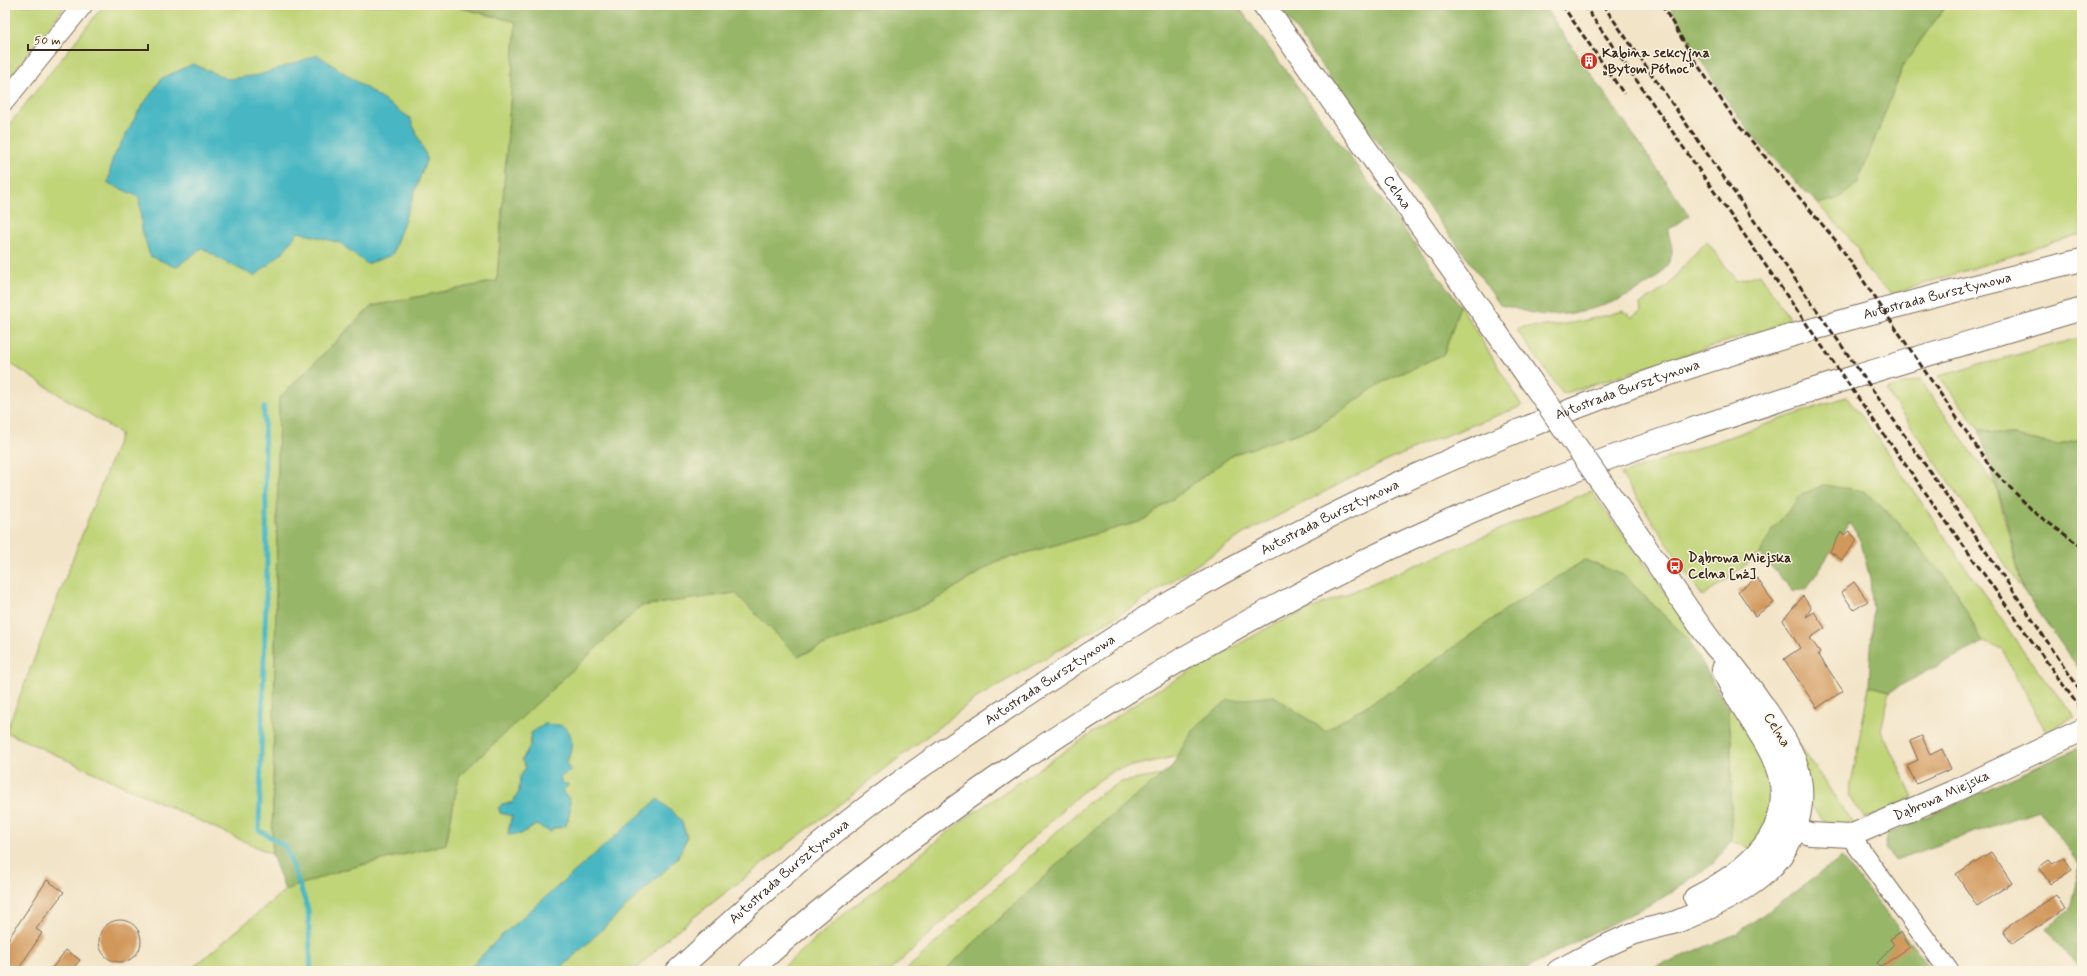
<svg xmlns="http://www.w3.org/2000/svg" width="2087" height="976" viewBox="0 0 2087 976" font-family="Mynerve,sans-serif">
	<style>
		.green { fill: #c0d478; stroke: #7e7f4b; fill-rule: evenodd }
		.forest { fill: #98b668; stroke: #6a7043 }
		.water { fill: #49b7c3; stroke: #427070 }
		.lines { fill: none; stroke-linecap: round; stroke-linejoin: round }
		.stream { stroke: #49b7c3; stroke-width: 5 }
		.building { fill: #d1985c }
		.street-casing { stroke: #7b6b59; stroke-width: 21 }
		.secondary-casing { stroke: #7b6b59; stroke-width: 24 }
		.highway-casing { stroke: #7b6b59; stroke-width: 24 }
		.street { stroke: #fff; stroke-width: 19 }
		.secondary { stroke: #fff; stroke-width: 22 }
		.highway { stroke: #fff; stroke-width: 22 }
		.rail { stroke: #3b2a1e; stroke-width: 3; stroke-dasharray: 6 3; stroke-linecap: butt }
		.secondary-bridge-casing { stroke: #7b6b59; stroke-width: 24; stroke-linecap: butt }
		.secondary-bridge { stroke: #fff; stroke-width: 22 }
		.labels { text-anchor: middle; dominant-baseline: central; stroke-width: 3; stroke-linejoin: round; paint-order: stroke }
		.poi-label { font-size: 14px; font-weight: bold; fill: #3b2a1e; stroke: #fcf5e5; text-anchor: start }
		.street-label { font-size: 14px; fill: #3b2a1e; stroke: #fcf5e5 }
	</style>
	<rect width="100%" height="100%" fill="#fcf5e5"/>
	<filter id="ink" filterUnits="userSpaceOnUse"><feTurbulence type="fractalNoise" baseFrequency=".025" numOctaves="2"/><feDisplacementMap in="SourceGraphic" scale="8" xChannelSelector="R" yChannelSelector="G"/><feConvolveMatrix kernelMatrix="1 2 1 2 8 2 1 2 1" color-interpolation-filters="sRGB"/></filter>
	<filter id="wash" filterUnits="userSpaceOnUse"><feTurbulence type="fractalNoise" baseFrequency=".012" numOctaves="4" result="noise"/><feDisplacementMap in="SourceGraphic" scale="16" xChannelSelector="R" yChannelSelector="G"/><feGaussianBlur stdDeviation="0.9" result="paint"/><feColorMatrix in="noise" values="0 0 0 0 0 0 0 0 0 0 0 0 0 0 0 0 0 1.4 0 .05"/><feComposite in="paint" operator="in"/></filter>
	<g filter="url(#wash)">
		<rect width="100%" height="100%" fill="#f2e4c7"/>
		<g class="green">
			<polygon points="5,5 66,5 5,83"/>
			<polygon points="104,5 450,5 516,22 497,281 372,306 279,398 272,854 6,732 121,434 5,360 5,130"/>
			<polygon points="1946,5 2082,5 2082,234 1891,294 1864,267 1858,247 1818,204 1839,198 1857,184 1904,64"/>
			<path d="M1707 241 1736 281 1760 274 1791 321 1563 394 1517 330 1520 327C1560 327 1586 321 1623 311L1631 317 1641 312 1640 304 1643 302 1666 288 1687 262Z"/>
			<path d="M1460 305 1522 406 1429 442 1357 475 1245 533 1137 604 975 699 671 935 635 971H558L677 859 687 837 681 820 501 936 467 971H189L285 890 342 870 446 844 459 776 641 606 735 593 798 656 932 602 997 561 1142 521 1234 454 1317 427 1384 381 1444 354ZM545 724 559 725C569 740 576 746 566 763L570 772 564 773 560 777 562 784 568 786 562 791 570 807 568 821 561 828H554L551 832 536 825 521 834 508 832 512 816 498 809 502 804 512 803 519 792 520 777 526 767 522 760 530 746 529 738Z"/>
			<polygon points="2082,337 2082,440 2058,445 1979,429 1939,376"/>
			<polygon points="1920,380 1996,486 2023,590 1886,390"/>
			<polygon points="1846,397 1867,423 2025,654 2075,717 2046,732 2002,649 1983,642 1952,585 1864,491 1773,529 1760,554 1703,597 1621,474"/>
			<polygon points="1591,491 1654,576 1695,636 1689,640 1623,575 1585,560 1508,608 1401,685 1325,731 1274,696 1193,729 1178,756 1114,770 1081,793 890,971 779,971 837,920 966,818 1147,696 1273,625"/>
			<polygon points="1756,681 1854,825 1838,827 1820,818 1812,806 1807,783"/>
			<polygon points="1869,686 1890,691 1881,730 1913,797 1871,817 1865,818 1849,795"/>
			<polygon points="1734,703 1768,767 1773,809 1754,850 1731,841 1731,740 1728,709"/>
			<polygon points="1163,775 1093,831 944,971 905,971 1091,800 1121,782"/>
		</g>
		<g class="forest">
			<polygon points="450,5 1237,5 1460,305 1444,354 1384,381 1317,427 1234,454 1142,521 997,561 932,602 798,656 735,593 641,606 459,776 446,844 342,870 285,890 272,854 279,398 372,306 497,281 516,22"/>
			<path d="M1278 5H1543L1689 215 1668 230C1669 239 1674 248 1671 257 1659 293 1583 316 1549 315 1533 315 1516 308 1500 305L1463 252 1358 116Z"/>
			<path d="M1669 5H1946L1904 64 1857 184 1839 198 1818 204C1799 185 1779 165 1761 145 1725 103 1696 53 1669 5Z"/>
			<polygon points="1979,429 2058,445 2082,440 2082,673 2023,590 2005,514"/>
			<polygon points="1824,485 1864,491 1897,521 1952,585 1983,642 1890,691 1869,686 1873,612 1870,579 1860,538 1849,523 1806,590 1798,589 1794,592 1760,554 1773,529 1802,494"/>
			<polygon points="1585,560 1623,575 1689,640 1728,708 1731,740 1731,841 1713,864 1656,902 1584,937 1521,971 944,971 1093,831 1171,768 1193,729 1227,701 1274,696 1325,731 1401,685 1508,608"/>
			<polygon points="2081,747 2082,749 2082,970 2045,928 2070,909 2080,866 2039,810 1895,860 1885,849 1888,834"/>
			<polygon points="1842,858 1933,971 1646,971 1736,934"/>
		</g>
		<g class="water">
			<polygon points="318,55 410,118 427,158 392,255 367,264 340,243 298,232 282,253 255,276 227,263 202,248 176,267 150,256 142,230 139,197 108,183 112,160 138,112 162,78 193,64 228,79 259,75"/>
			<path d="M545 724C550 725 554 724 558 725 577 728 572 752 566 763L571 771 560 777 562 783 568 784V786L562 791 570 800V812L566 826 554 828 551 832 536 825 521 834 508 835 512 816 500 813 499 807 502 804 512 803 519 792 520 777 526 768 522 760 530 746 531 733Z"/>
			<polygon points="658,799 681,820 687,838 677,859 558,971 467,971 501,936"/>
		</g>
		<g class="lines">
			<polyline class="stream" points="264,407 267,564 259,830 286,847 308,909 311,971"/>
		</g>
		<g id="blocks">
			<g class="building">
				<polygon points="1849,531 1857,540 1842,560 1830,552 1841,532 1844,535"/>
				<polygon points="1757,578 1774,603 1755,616 1738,591"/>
				<polygon points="1854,582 1868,601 1854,610 1841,592"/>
				<polygon points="1803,596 1811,608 1806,617 1814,612 1825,628 1810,638 1820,652 1818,654 1843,691 1817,708 1784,659 1800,648 1783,620"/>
				<polygon points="1922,736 1930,755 1942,749 1951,769 1916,784 1907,765 1918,760 1910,741"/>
				<polygon points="1991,852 2012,883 1977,906 1956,874"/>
				<polygon points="2064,857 2072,870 2050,884 2039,867 2049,860 2053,864"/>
				<polygon points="47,880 64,892 36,929 42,933 18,970 5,962 5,944"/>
				<polygon points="2056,895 2065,909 2012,944 2003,930"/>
				<circle cx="120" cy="941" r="21"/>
				<polygon points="1901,932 1910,947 1880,967 1877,963 1894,945 1890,939"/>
				<polygon points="66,950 80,960 71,971 50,971"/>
			</g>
		</g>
	</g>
	<g filter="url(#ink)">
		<use href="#blocks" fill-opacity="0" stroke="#7b6b59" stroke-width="1"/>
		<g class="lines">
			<defs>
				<g id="street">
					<polyline points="5,101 83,5"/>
					<polyline points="1850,836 1949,971"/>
				</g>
				<g id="secondary">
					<path id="s1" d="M1264 5 1531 381"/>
					<path id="s2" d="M1783 824 1810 834 1850 836 1952 792 2082 730"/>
					<path d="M1695 898C1755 867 1808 820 1768 748 1754 722 1734 698 1723 669"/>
					<path d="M1558 971C1584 957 1610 942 1638 932 1650 928 1663 926 1676 922 1699 913 1729 899 1750 885 1789 859 1811 814 1797 766 1788 738 1755 693 1736 669 1730 660 1720 653 1714 645 1682 603 1654 558 1624 515"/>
				</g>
				<g id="highway">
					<path id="s3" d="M677 971C736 917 795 862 859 813 918 767 980 726 1042 685 1085 657 1127 628 1171 602 1315 518 1478 442 1635 386 1781 334 1931 296 2082 260"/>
					<path d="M750 971C830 898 922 829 1012 767 1152 672 1297 588 1452 520 1526 487 1602 460 1678 434 1811 388 1947 349 2082 309"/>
				</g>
			</defs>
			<use href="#street" class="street-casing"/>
			<use href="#secondary" class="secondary-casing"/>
			<use href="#highway" class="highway-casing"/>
			<use href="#street" class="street"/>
			<use href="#secondary" class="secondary"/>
			<use href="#highway" class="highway"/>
			<g class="rail">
				<polyline points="1562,5 1624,94"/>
				<polyline points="1584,5 1877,425 2082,711"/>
				<polyline points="1603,5 2003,576 2082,693"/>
				<polyline points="1662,5 1695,61 1739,126 1837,242 1991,468 2035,513 2082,547"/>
			</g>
			<defs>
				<polyline id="secondary-bridge" points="1531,381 1624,515"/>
			</defs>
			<use href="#secondary-bridge" class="secondary-bridge-casing"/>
			<use href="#secondary-bridge" class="secondary-bridge"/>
		</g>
	</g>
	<defs>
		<symbol id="building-disc" viewBox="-11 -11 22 22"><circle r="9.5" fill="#c8321e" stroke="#fcf5e5"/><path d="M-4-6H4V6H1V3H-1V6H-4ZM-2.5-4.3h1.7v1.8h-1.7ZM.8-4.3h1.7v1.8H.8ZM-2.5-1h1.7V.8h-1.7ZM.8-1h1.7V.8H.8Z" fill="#fff"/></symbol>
		<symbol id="bus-disc" viewBox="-11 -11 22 22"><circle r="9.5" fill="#c8321e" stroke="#fcf5e5"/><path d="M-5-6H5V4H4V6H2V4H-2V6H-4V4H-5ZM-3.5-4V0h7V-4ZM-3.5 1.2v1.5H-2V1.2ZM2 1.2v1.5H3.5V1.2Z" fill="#fff"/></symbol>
	</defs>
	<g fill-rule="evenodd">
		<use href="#building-disc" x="1579" y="51" width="20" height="20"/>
		<use href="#bus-disc" x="1665" y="556" width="20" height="20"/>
	</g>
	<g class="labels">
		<g class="poi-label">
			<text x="1602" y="53">Kabina sekcyjna<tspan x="1602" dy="16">„Bytom Północ”</tspan></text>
			<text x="1688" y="558">Dąbrowa Miejska<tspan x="1688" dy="16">Celna [nż]</tspan></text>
		</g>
		<g class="street-label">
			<text stroke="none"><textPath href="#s1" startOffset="230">Celna</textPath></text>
			<text stroke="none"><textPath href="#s3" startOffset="1446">Autostrada Bursztynowa</textPath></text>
			<text stroke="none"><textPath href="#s3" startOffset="1122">Autostrada Bursztynowa</textPath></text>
			<text stroke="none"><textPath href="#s3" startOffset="798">Autostrada Bursztynowa</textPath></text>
			<text stroke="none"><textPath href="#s3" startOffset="474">Autostrada Bursztynowa</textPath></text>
			<text transform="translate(1777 730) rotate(58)">Celna</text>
			<text stroke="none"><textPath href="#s2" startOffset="169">Dąbrowa Miejska</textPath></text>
			<text stroke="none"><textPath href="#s3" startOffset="150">Autostrada Bursztynowa</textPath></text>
		</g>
	</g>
	<rect width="2087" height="976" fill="none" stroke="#fcf5e5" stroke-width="20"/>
	<path d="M28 44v6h120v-6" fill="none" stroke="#3b2a1e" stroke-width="2"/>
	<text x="34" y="44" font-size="12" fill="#3b2a1e" stroke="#fcf5e5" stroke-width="3" paint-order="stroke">50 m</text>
</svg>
